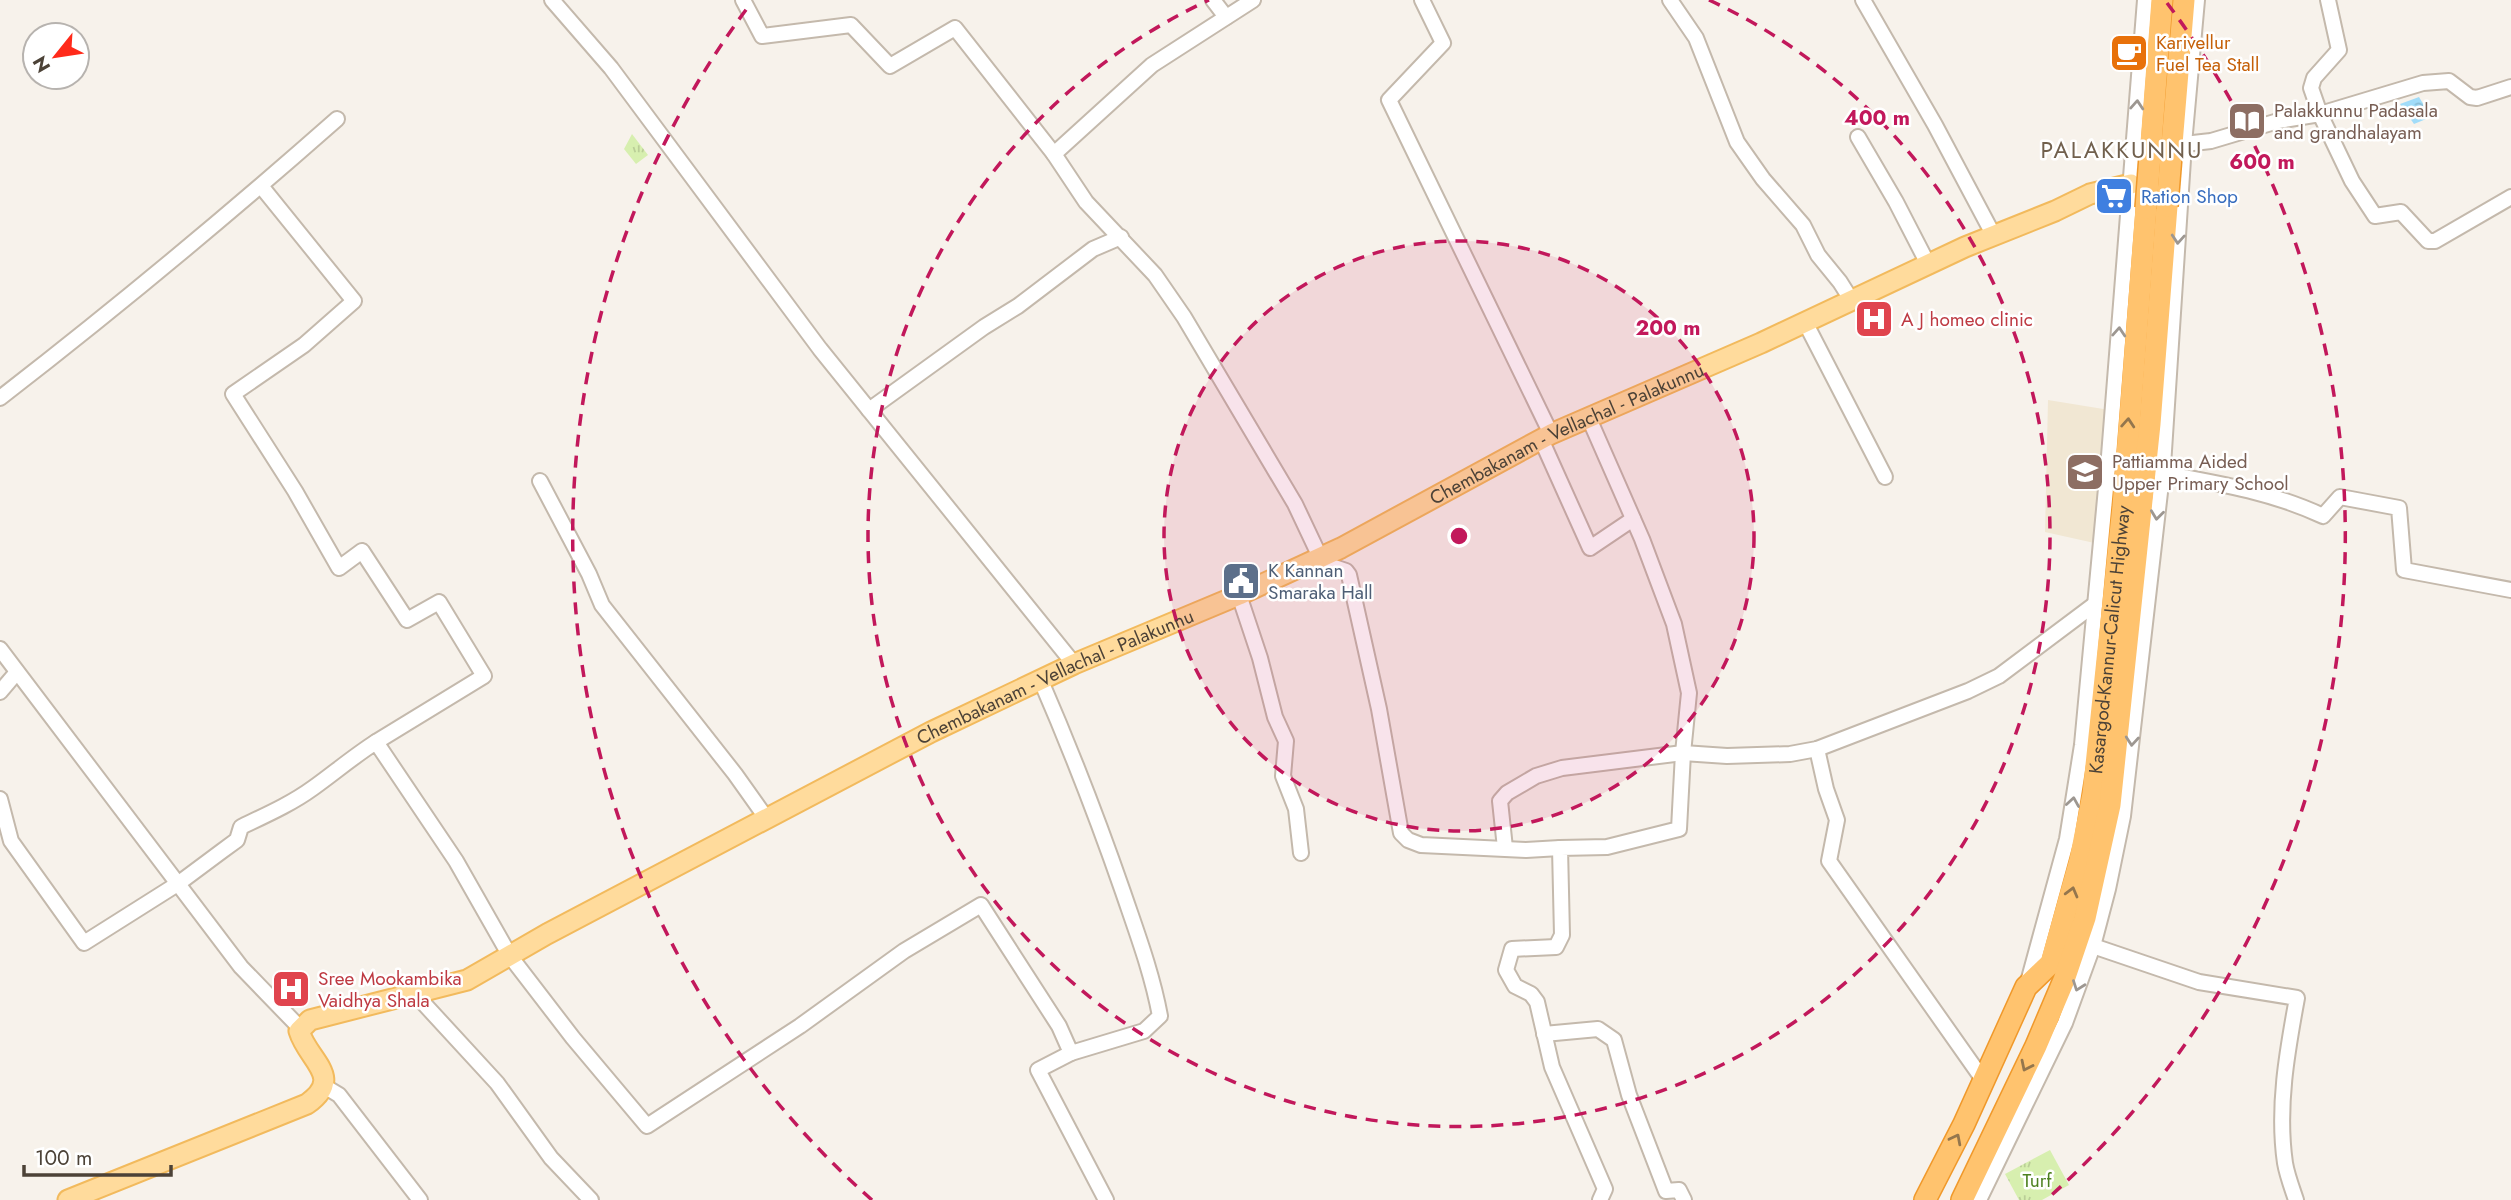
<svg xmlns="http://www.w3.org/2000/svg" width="2511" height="1200" viewBox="0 0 2511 1200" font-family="Jost,sans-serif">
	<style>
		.education { fill: #f1e7d3 }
		.park { fill: url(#park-tufts) }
		.water { fill: url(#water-ripples) }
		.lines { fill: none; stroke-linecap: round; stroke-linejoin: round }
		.minor-casing { stroke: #c4b9ac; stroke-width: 18 }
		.major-casing { stroke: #f2ba5d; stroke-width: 23 }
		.highway-casing { stroke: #f0992b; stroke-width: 24 }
		.minor { stroke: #fff; stroke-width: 14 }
		.major { stroke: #ffdb9c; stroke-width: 19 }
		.highway { stroke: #ffc36e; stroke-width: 21 }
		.highway-bridge-casing { stroke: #f0992b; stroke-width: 24; stroke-linecap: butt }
		.highway-bridge { stroke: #ffc36e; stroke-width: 21 }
		.oneway { stroke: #9d9791 }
		.oneway2 { stroke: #94764d }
		.ring { fill: none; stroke: #c2185b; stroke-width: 3.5; stroke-dasharray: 12 9 }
		.labels { text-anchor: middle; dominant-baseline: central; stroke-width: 5; stroke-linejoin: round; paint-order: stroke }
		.food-label { font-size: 19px; fill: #c56008; stroke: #fff; text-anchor: start }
		.education-label { font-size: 19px; fill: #785e54; stroke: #fff; text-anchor: start }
		.shop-label { font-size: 19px; fill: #366cbe; stroke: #fff; text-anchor: start }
		.health-label { font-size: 19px; fill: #be3a42; stroke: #fff; text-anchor: start }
		.street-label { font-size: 19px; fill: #4c4237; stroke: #fff }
		.service-label { font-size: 19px; fill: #4e5e75; stroke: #fff; text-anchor: start }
		.park-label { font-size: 19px; fill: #4d8120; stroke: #fff }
		.quarter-label { font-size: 23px; letter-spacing: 2px; fill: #71604d; stroke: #fff }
		.centre { fill: #c2185b; stroke: #fff; stroke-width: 3.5 }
		.ring-label { font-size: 21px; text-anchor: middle; font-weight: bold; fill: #c2185b; stroke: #fff; stroke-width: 5; stroke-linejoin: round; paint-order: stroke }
	</style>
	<defs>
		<pattern id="park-tufts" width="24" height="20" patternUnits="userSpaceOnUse" patternTransform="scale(1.75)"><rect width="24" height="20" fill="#d7efaf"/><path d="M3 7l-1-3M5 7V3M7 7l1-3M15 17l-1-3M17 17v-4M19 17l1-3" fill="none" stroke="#bace97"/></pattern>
		<pattern id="water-ripples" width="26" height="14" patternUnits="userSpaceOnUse" patternTransform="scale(1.75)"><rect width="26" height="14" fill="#a1dcf9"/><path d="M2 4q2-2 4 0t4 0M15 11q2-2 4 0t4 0" fill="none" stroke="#8cbed6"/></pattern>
	</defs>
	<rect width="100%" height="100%" fill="#f7f2eb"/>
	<polygon class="education" points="2048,400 2128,413 2117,548 2045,532"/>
	<g class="park">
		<polygon points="632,134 648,155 636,164 624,149"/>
		<polygon points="2050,1150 2069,1185 2042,1200 2019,1200 2005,1174"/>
	</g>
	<polygon class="water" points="2419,97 2431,117 2414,124 2400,104"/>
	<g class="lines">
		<defs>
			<g id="minor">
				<polyline points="552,0 611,68 820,349 1074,664"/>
				<polyline points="743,0 762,36 851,25 890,66 955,28 1054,154"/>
				<polyline points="1213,0 1226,17"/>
				<polyline points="1253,0 1152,65 1054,154 1086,202 1155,275 1184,317 1295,504 1320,557 1328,565 1346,571 1349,575 1379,709 1401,833 1408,840 1421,845 1526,850 1560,848"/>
				<polyline points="1422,0 1443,43 1389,100 1551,434"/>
				<polyline points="1670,0 1696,38 1737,142 1763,179 1803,225 1818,255 1840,282 1852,301"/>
				<polyline points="1863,0 1935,125 1994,236"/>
				<polyline points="2328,0 2339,50 2314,78 2311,88 2320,114 2423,83 2449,81 2470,97 2477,98 2511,87"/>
				<polyline points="1858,137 1896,202 1929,266"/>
				<polyline points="2184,144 2211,141 2278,121 2320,114 2352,181 2375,216 2401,212 2428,241 2435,241 2511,197"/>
				<polyline points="261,186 354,301 304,345 233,394 295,491 339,568 362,551 407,620 439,602 484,676 376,742"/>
				<polyline points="1805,322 1885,477"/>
				<path d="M0 398C115 309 227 216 337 119"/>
				<polyline points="869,410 984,327 1018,306 1093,249 1121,237"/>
				<polyline points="1588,416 1642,539 1674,624 1689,693 1683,753 1679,829 1607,847 1560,848 1562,935 1556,947 1512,949 1506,970 1515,986 1531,994 1537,1002 1552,1067 1605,1189 1600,1200"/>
				<polyline points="1541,439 1590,548 1633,519"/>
				<path d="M2162 473C2217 483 2272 492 2323 516L2340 497 2399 508 2404 570 2511 590"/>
				<polyline points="540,481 589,574 602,605 735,774 767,819"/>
				<polyline points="1239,595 1260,658 1275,717 1286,741 1283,776 1296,809 1301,853"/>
				<polyline points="0,649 241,967 300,1028"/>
				<path d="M1041 681C1071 750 1098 820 1123 892 1137 933 1152 973 1160 1016L1144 1031 1071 1053"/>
				<polyline points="0,692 17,672"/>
				<polyline points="1817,749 1826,789 1837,820 1829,861 1984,1081"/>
				<path d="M0 799 11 841 84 943 179 883 222 851 237 840 241 827C266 815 291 804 313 788 334 773 354 756 376 742L456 861 510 956 573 1038 647 1126 800 1026 904 951 981 905 1059 1026 1071 1053 1038 1070 1106 1200"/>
				<polyline points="1505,848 1500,801 1507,793 1536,776 1562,768 1683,753 1727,756 1790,754 1817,749 1968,691 1999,676 2095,604"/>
				<path d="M2093 946 2199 982 2297 998C2287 1052 2277 1108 2285 1163 2287 1175 2292 1188 2296 1200"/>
				<polyline points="2028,982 2067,839 2082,745 2109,456 2145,0"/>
				<polyline points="416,995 497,1083 551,1158 591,1200"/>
				<polyline points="1544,1034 1598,1029 1614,1040 1629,1095 1666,1191 1679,1190 1684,1200"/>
				<polyline points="324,1086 339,1095 420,1200"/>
				<polyline points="1979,1200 2065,1023 2093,946 2108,889 2123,816 2163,466 2184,144 2197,0"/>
			</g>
			<g id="major">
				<path id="s1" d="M68 1200 307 1104C345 1077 308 1061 299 1031L310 1020 467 980 547 934 931 732 1074 664 1239 595 1341 548 1551 434 1761 343 1965 247 2055 211 2090 194 2131 184"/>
			</g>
			<g id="highway">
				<polyline points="2150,156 2162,0"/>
				<polyline points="2171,156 2184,0"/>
				<path id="s2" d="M1925 1200 1964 1124 2026 987 2051 963 2080 860 2093 794 2123 506 2146 208"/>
				<polyline points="1962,1200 2036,1046 2064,980 2085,918 2110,805 2150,424 2167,206"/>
			</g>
		</defs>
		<use href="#minor" class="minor-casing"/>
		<use href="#major" class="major-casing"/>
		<use href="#highway" class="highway-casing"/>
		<use href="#minor" class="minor"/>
		<use href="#major" class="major"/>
		<use href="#highway" class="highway"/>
		<defs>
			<g id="highway-bridge">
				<polyline points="2167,206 2171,156"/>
				<polyline points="2146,208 2150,156"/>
			</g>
		</defs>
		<use href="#highway-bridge" class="highway-bridge-casing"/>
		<use href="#highway-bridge" class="highway-bridge"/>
	</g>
	<defs><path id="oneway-chevron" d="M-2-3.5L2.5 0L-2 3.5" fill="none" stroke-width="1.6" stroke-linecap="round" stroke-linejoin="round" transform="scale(1.75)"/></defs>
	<g class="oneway">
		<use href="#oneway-chevron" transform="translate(2137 105) rotate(-86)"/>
		<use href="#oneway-chevron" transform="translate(2178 239) rotate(94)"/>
		<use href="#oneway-chevron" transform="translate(2119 332) rotate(-86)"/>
		<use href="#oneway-chevron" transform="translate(2157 515) rotate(97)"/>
		<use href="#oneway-chevron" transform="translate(2132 741) rotate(95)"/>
		<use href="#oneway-chevron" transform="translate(2073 802) rotate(-81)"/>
		<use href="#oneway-chevron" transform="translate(2078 986) rotate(110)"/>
	</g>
	<g class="oneway2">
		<use href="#oneway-chevron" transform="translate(2128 423) rotate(-86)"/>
		<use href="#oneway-chevron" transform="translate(2072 892) rotate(-75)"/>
		<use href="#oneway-chevron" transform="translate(2026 1066) rotate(116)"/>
		<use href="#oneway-chevron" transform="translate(1956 1139) rotate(-63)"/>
	</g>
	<circle cx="1459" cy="536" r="295" fill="#c2185b" fill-opacity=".12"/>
	<g class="ring">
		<circle cx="1459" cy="536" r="295"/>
		<path d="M1709 0A591 591 0 1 1 1209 0"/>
		<path d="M872 1200A886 886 0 0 1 751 3M2167 3A886 886 0 0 1 2046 1200"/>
	</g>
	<defs>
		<symbol id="cafe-square" viewBox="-11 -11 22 22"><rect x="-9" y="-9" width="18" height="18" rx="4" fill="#e8710a" stroke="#fff"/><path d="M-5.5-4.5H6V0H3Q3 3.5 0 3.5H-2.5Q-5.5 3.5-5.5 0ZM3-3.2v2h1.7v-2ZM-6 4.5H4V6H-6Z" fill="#fff"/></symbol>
		<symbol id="library-square" viewBox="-11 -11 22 22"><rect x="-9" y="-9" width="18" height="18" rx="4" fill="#8d6e63" stroke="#fff"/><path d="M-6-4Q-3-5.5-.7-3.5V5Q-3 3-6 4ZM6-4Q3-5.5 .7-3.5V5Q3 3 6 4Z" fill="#fff"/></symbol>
		<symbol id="supermarket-square" viewBox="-11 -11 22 22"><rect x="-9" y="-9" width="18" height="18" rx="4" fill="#3f7fe0" stroke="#fff"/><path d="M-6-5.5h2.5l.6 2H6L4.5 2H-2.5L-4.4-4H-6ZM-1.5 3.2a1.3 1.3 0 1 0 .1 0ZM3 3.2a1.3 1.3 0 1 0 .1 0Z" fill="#fff"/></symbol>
		<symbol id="hospital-square" viewBox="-11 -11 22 22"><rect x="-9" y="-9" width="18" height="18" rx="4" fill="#e0444e" stroke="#fff"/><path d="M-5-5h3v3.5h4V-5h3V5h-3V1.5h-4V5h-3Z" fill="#fff"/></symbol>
		<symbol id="school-square" viewBox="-11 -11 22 22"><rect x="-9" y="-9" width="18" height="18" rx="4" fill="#8d6e63" stroke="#fff"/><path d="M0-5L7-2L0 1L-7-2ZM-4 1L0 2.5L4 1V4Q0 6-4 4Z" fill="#fff"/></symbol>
		<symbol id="civic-square" viewBox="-11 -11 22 22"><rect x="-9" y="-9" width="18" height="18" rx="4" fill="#5c6f8a" stroke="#fff"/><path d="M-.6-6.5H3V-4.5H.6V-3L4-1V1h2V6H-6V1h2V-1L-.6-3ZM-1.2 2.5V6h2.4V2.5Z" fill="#fff"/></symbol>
	</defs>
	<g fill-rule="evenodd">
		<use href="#cafe-square" x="2107" y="31" width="44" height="44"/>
		<use href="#library-square" x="2225" y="99" width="44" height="44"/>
		<use href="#supermarket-square" x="2092" y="174" width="44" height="44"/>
		<use href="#hospital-square" x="1852" y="297" width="44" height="44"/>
		<use href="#school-square" x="2063" y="450" width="44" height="44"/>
		<use href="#civic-square" x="1219" y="559" width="44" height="44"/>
		<use href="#hospital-square" x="269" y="967" width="44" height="44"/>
	</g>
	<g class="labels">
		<g class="food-label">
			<text x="2156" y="42">Karivellur<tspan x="2156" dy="22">Fuel Tea Stall</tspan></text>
		</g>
		<g class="education-label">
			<text x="2274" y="110">Palakkunnu Padasala<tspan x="2274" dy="22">and grandhalayam</tspan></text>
			<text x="2112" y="461">Pattiamma Aided<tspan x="2112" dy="22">Upper Primary School</tspan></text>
		</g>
		<g class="shop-label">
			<text x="2141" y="196">Ration Shop</text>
		</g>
		<g class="health-label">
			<text x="1901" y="319">A J homeo clinic</text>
			<text x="318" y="978">Sree Mookambika<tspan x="318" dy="22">Vaidhya Shala</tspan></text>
		</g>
		<g class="street-label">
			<text stroke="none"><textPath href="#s1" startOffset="1750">Chembakanam - Vellachal - Palakunnu</textPath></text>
			<text stroke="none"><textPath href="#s2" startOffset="600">Kasargod-Kannur-Calicut Highway</textPath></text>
			<text stroke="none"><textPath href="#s1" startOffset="1183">Chembakanam - Vellachal - Palakunnu</textPath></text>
		</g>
		<g class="service-label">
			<text x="1268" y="570">K Kannan<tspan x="1268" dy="22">Smaraka Hall</tspan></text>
		</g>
		<g class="park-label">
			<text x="2037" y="1180">Turf</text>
		</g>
		<g class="quarter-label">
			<text x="2122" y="150">PALAKKUNNU</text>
		</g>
	</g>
	<circle cx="1459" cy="536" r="10" class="centre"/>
	<g class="ring-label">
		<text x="1877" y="125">400 m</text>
		<text x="2262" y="169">600 m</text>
		<text x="1668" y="335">200 m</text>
	</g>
	<g transform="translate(56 56) rotate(240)"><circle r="33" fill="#ffffff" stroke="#b7b3af" stroke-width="2"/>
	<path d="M0-5L12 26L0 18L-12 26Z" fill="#ff2a1a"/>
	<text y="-10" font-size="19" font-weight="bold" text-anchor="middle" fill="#4c4237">N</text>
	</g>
	<path d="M24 1165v10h147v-10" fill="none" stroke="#4c4237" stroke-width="3.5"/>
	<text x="35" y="1165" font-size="21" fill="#4c4237" stroke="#ffffff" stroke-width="5" paint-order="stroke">100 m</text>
</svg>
